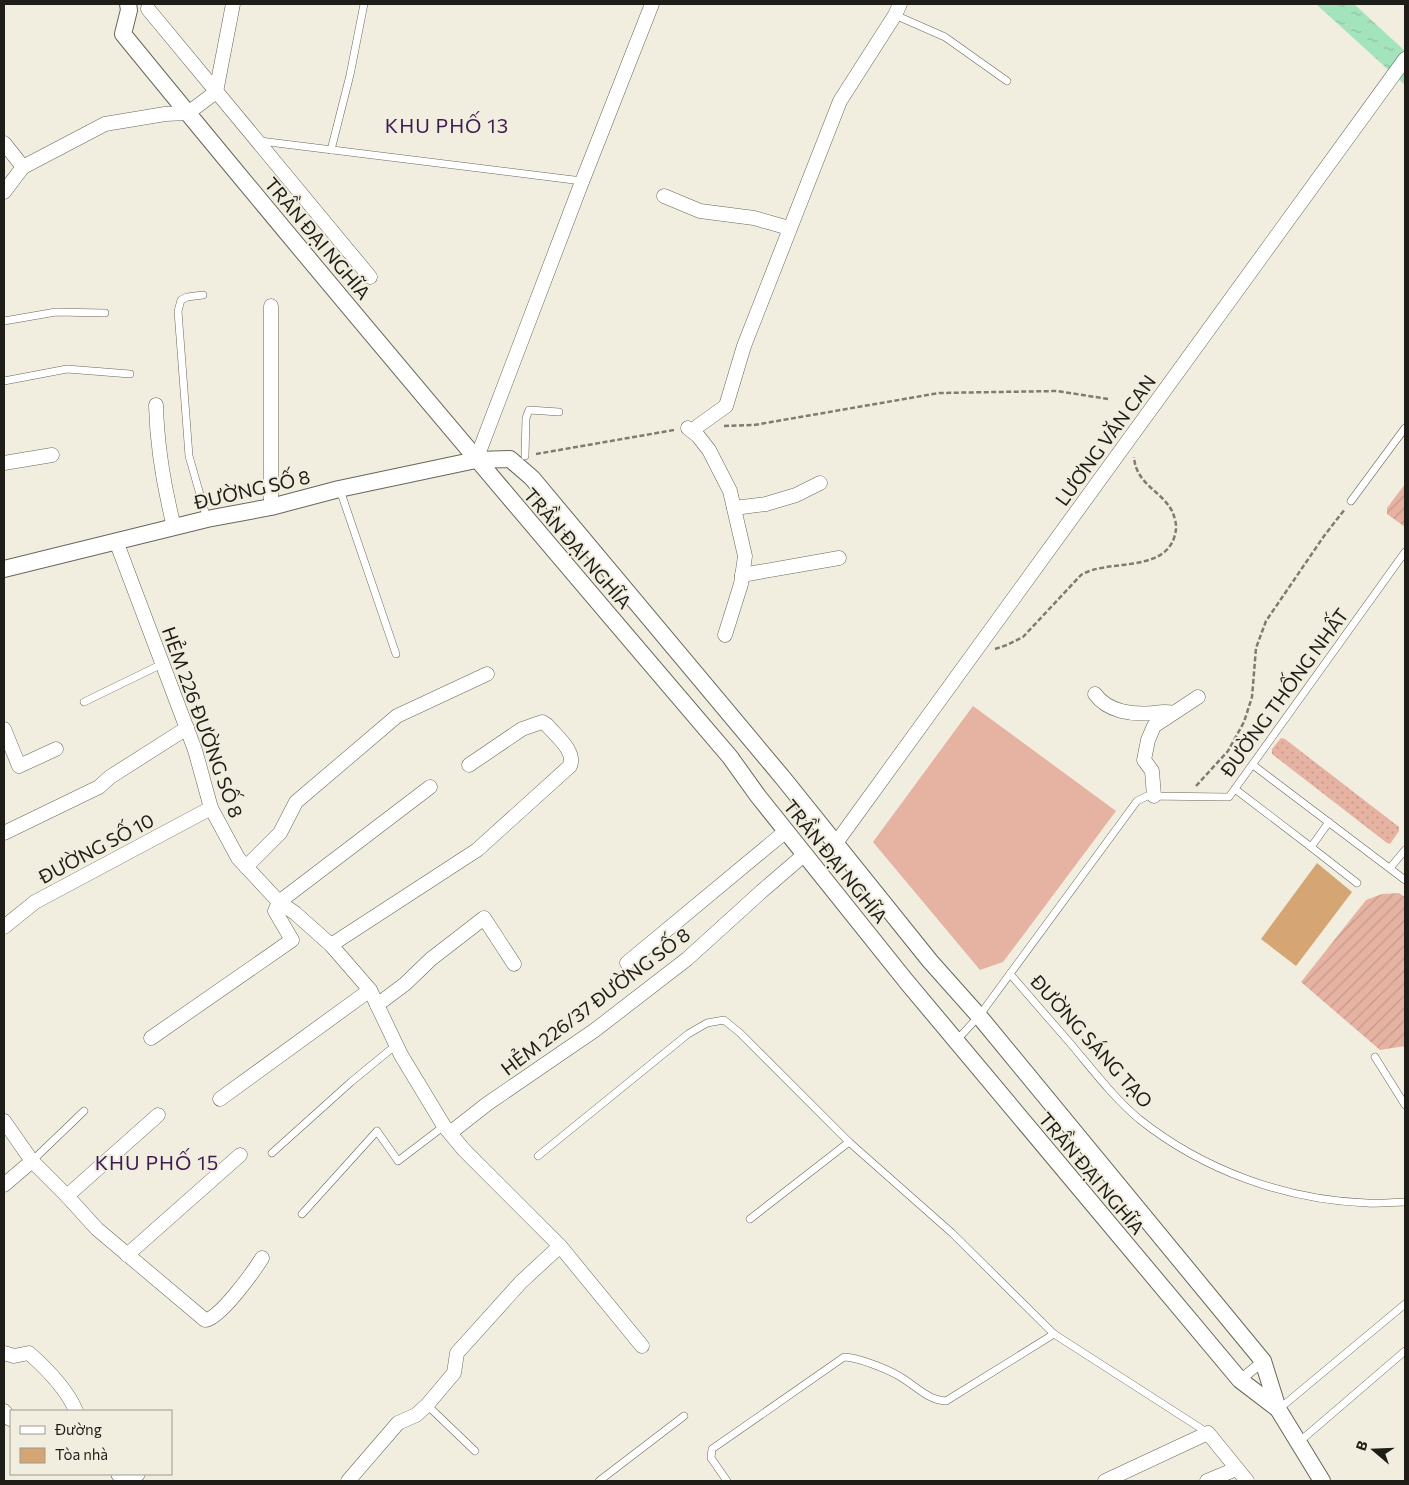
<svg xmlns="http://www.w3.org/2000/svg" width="1409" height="1485" viewBox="0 0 1409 1485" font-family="Commissioner,sans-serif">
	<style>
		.grass { fill: url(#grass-dots) }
		.garden { fill: url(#garden-furrows) }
		.pitch { fill: #e6b2a2 }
		.water { fill: url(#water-ripples) }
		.building { fill: #d5a674 }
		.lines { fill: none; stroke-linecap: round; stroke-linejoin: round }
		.service-casing { stroke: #69675a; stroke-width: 8 }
		.pedestrian-casing { stroke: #69675a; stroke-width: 11 }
		.minor-casing { stroke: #69675a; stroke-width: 15 }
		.tertiary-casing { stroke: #69675a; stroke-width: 18 }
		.path { stroke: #7e7c72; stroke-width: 2.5; stroke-dasharray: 5 2.5; stroke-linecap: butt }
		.service { stroke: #fff; stroke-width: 7 }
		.pedestrian { stroke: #fff; stroke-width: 10 }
		.minor { stroke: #fff; stroke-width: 14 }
		.tertiary { stroke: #fff; stroke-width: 16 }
		.labels { text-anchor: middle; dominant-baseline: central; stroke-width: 4; stroke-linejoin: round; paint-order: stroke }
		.street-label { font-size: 19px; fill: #1e1d17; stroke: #f1eedf }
		.neighbourhood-label { font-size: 20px; letter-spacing: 1px; fill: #3e1c53; stroke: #f1eedf }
	</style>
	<defs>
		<pattern id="grass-dots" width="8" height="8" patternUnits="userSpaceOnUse" patternTransform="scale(1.25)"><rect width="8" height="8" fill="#e6b2a2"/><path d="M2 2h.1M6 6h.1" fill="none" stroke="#c5998b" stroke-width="1.8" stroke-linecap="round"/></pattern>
		<pattern id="garden-furrows" width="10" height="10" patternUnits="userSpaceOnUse" patternTransform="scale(1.25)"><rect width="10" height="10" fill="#e6b2a2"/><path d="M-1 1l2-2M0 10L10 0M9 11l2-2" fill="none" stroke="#c5998b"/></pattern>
		<pattern id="water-ripples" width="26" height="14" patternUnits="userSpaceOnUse" patternTransform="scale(1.25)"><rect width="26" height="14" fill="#a3e4bc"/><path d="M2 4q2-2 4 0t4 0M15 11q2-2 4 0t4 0" fill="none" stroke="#8cc3a1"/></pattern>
	</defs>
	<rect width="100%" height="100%" fill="#f1eedf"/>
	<polygon class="grass" points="1281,738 1285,739 1399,827 1399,831 1390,844 1387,843 1272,754 1272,749"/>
	<g class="garden">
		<polygon points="1405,484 1405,527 1387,514 1387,508"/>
		<polygon points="1399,893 1405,897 1405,1046 1380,1050 1301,982 1366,900 1382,894"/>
	</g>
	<polygon class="pitch" points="973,706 1116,811 1003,962 980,970 873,842"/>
	<polygon class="water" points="1316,4 1354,4 1405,51 1405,85"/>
	<polygon class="building" points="1317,863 1352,892 1296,966 1261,939"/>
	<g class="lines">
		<defs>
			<g id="service">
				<polyline points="895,15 945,37 1007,81"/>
				<polyline points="260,141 582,181"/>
				<polyline points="331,150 350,75 364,4"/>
				<polyline points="203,295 187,297 181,300 178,311 189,456 207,519"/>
				<polyline points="4,321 56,312 105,313"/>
				<polyline points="4,381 67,369 130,374"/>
				<polyline points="525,456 526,418 529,410 559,412"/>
				<polyline points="340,490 396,654"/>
				<polyline points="1351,501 1405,428"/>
				<polyline points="84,702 162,664"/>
				<polyline points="1253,765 1405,880"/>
				<polyline points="1235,789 1311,847"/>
				<polyline points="1329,822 1311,847 1357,883"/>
				<polyline points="1390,868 1405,850"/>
				<path d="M1010 974C1030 997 1050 1020 1070 1043 1092 1069 1113 1097 1139 1119 1203 1170 1285 1200 1367 1203 1380 1204 1393 1202 1405 1202"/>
				<polyline points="956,1041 979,1016 1137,801 1147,796 1229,797 1405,552"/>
				<polyline points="1375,1057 1405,1105"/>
				<polyline points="272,1153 351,1082 396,1045"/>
				<polyline points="538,1156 688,1034 707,1023 724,1020 740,1033 849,1142 952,1233 1054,1334 1208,1433"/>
				<polyline points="32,1161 84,1111"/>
				<polyline points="302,1214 377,1131 398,1161 444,1126"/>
				<polyline points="750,1219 849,1142"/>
				<polyline points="427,1405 475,1451"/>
				<polyline points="1279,1409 1405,1304"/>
				<polyline points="1299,1442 1405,1351"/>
				<polyline points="599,1481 684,1416"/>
				<path d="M727 1481 711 1458 712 1449 844 1357C857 1357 887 1369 899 1376 915 1385 927 1400 946 1401L1054 1334"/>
			</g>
			<polyline id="pedestrian" points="1240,1380 1263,1361"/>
			<g id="minor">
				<polyline points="148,9 370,277"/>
				<polyline points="4,143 23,167"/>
				<polyline points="4,192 23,167 105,124 165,114 188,113 216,92 233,4"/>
				<polyline points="664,196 700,211 754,218 789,228"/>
				<path d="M156 405C157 447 164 487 174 527"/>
				<polyline points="698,426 726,406 744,346 840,101 895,15 900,4"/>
				<polyline points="688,428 698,436 709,450 730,491 745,556 741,584 725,635"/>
				<polyline points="476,460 580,187 652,4"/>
				<polyline points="4,463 52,455"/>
				<polyline points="271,507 271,306"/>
				<polyline points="734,508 766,504 796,495 820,483"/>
				<polyline points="116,541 195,750 211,808 238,858 279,902 295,913 331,945 370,990 401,1055 444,1126 464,1150 560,1246 642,1346"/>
				<polyline points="742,575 839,558"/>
				<path d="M1095 694C1108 712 1133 715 1153 713 1161 712 1165 711 1173 713"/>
				<polyline points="4,729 19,766 56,749"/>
				<polyline points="1154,796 1152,771 1144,760 1148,740 1154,726 1198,697"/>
				<polyline points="4,833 99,787 110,777 187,728"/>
				<polyline points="836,843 1405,59"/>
				<polyline points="246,867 280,833 296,802 397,716 487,674"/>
				<polyline points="4,927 35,902 211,808"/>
				<path d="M331 945 477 850 570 766C576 751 556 736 547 725L542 722 522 729 469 765"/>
				<polyline points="627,963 786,831"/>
				<polyline points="377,1005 405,984 431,959 484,918 514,964"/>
				<polyline points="151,1038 292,940 275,911 279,902 430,787"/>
				<polyline points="220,1099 370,990"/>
				<polyline points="4,1121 32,1161 4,1185"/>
				<polyline points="450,1133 487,1104 595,1030 687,959 762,891 805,854"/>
				<path d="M32 1161 67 1196 97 1229 205 1320C219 1320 254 1271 262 1258"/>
				<polyline points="67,1196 158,1115"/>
				<polyline points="127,1255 240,1155"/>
				<path d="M4 1353 14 1356 29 1353C47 1369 67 1389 76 1411"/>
				<polyline points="4,1411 10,1419"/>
				<polyline points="118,1474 124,1481"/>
				<polyline points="130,1481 138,1474"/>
				<polyline points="348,1481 398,1423 416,1415 427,1405 454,1373 457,1353 521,1282 560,1246"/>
				<polyline points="1105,1481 1208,1433 1247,1481"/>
				<polyline points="1207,1481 1236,1469"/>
			</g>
			<g id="tertiary">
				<path d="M128 4 129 10 123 34C322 278 525 517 730 757L758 796 906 981 1240 1380 1278 1409"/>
				<polyline points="4,569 207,519 271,507 339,489 476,460 510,459 532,478 783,778 930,961 979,1016 1263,1361 1278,1409 1322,1481"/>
			</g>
		</defs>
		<use href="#service" class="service-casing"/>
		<use href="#pedestrian" class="pedestrian-casing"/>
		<use href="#minor" class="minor-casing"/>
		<use href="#tertiary" class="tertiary-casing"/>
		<g class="path">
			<polyline points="724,426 754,425 939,393 1057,391 1108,399"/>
			<polyline points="536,454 674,430"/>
			<path d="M995 649 1007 645 1023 637 1081 575C1106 559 1162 573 1174 538 1176 531 1177 527 1175 520 1170 493 1136 488 1134 457"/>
			<polyline points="1196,786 1228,751 1244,722 1252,697 1256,648 1266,621 1324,536 1345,509"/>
		</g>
		<use href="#service" class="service"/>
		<use href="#pedestrian" class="pedestrian"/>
		<use href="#minor" class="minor"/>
		<use href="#tertiary" class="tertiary"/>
	</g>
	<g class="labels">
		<g class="street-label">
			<text transform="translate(318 238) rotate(50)">TRẦN ĐẠI NGHĨA</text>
			<text transform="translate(1105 440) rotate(-54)">LƯƠNG VĂN CAN</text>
			<text transform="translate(252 489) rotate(-13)">ĐƯỜNG SỐ 8</text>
			<text transform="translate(578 548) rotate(49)">TRẦN ĐẠI NGHĨA</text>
			<text transform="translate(1284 692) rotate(-54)">ĐƯỜNG THỐNG NHẤT</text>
			<text transform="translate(203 722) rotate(70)">HẺM 226 ĐƯỜNG SỐ 8</text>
			<text transform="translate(96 848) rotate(-28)">ĐƯỜNG SỐ 10</text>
			<text transform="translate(836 861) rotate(51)">TRẦN ĐẠI NGHĨA</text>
			<text transform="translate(595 1001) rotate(-37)">HẺM 226/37 ĐƯỜNG SỐ 8</text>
			<text transform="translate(1092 1041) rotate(48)">ĐƯỜNG SÁNG TẠO</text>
			<text transform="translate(1092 1173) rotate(50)">TRẦN ĐẠI NGHĨA</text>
		</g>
		<g class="neighbourhood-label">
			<text x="447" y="125">KHU PHỐ 13</text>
			<text x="157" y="1162">KHU PHỐ 15</text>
		</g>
	</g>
	<rect width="1409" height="1485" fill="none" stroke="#1e1d17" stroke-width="10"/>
	<rect x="10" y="1410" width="162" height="65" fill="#f1eedf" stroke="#9d9a8f"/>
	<rect x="20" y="1426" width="25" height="8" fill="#ffffff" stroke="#9d9a8f"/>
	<text x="55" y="1435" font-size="15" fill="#1e1d17">Đường</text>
	<rect x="20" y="1448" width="25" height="15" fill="#d5a674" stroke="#9d9a8f"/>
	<text x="55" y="1460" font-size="15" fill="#1e1d17">Tòa nhà</text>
	<g transform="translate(1374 1450) rotate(289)" stroke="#f1eedf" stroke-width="4" paint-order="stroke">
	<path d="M0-4L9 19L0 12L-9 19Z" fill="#1e1d17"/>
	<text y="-8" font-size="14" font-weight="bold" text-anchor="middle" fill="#1e1d17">B</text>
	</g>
</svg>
